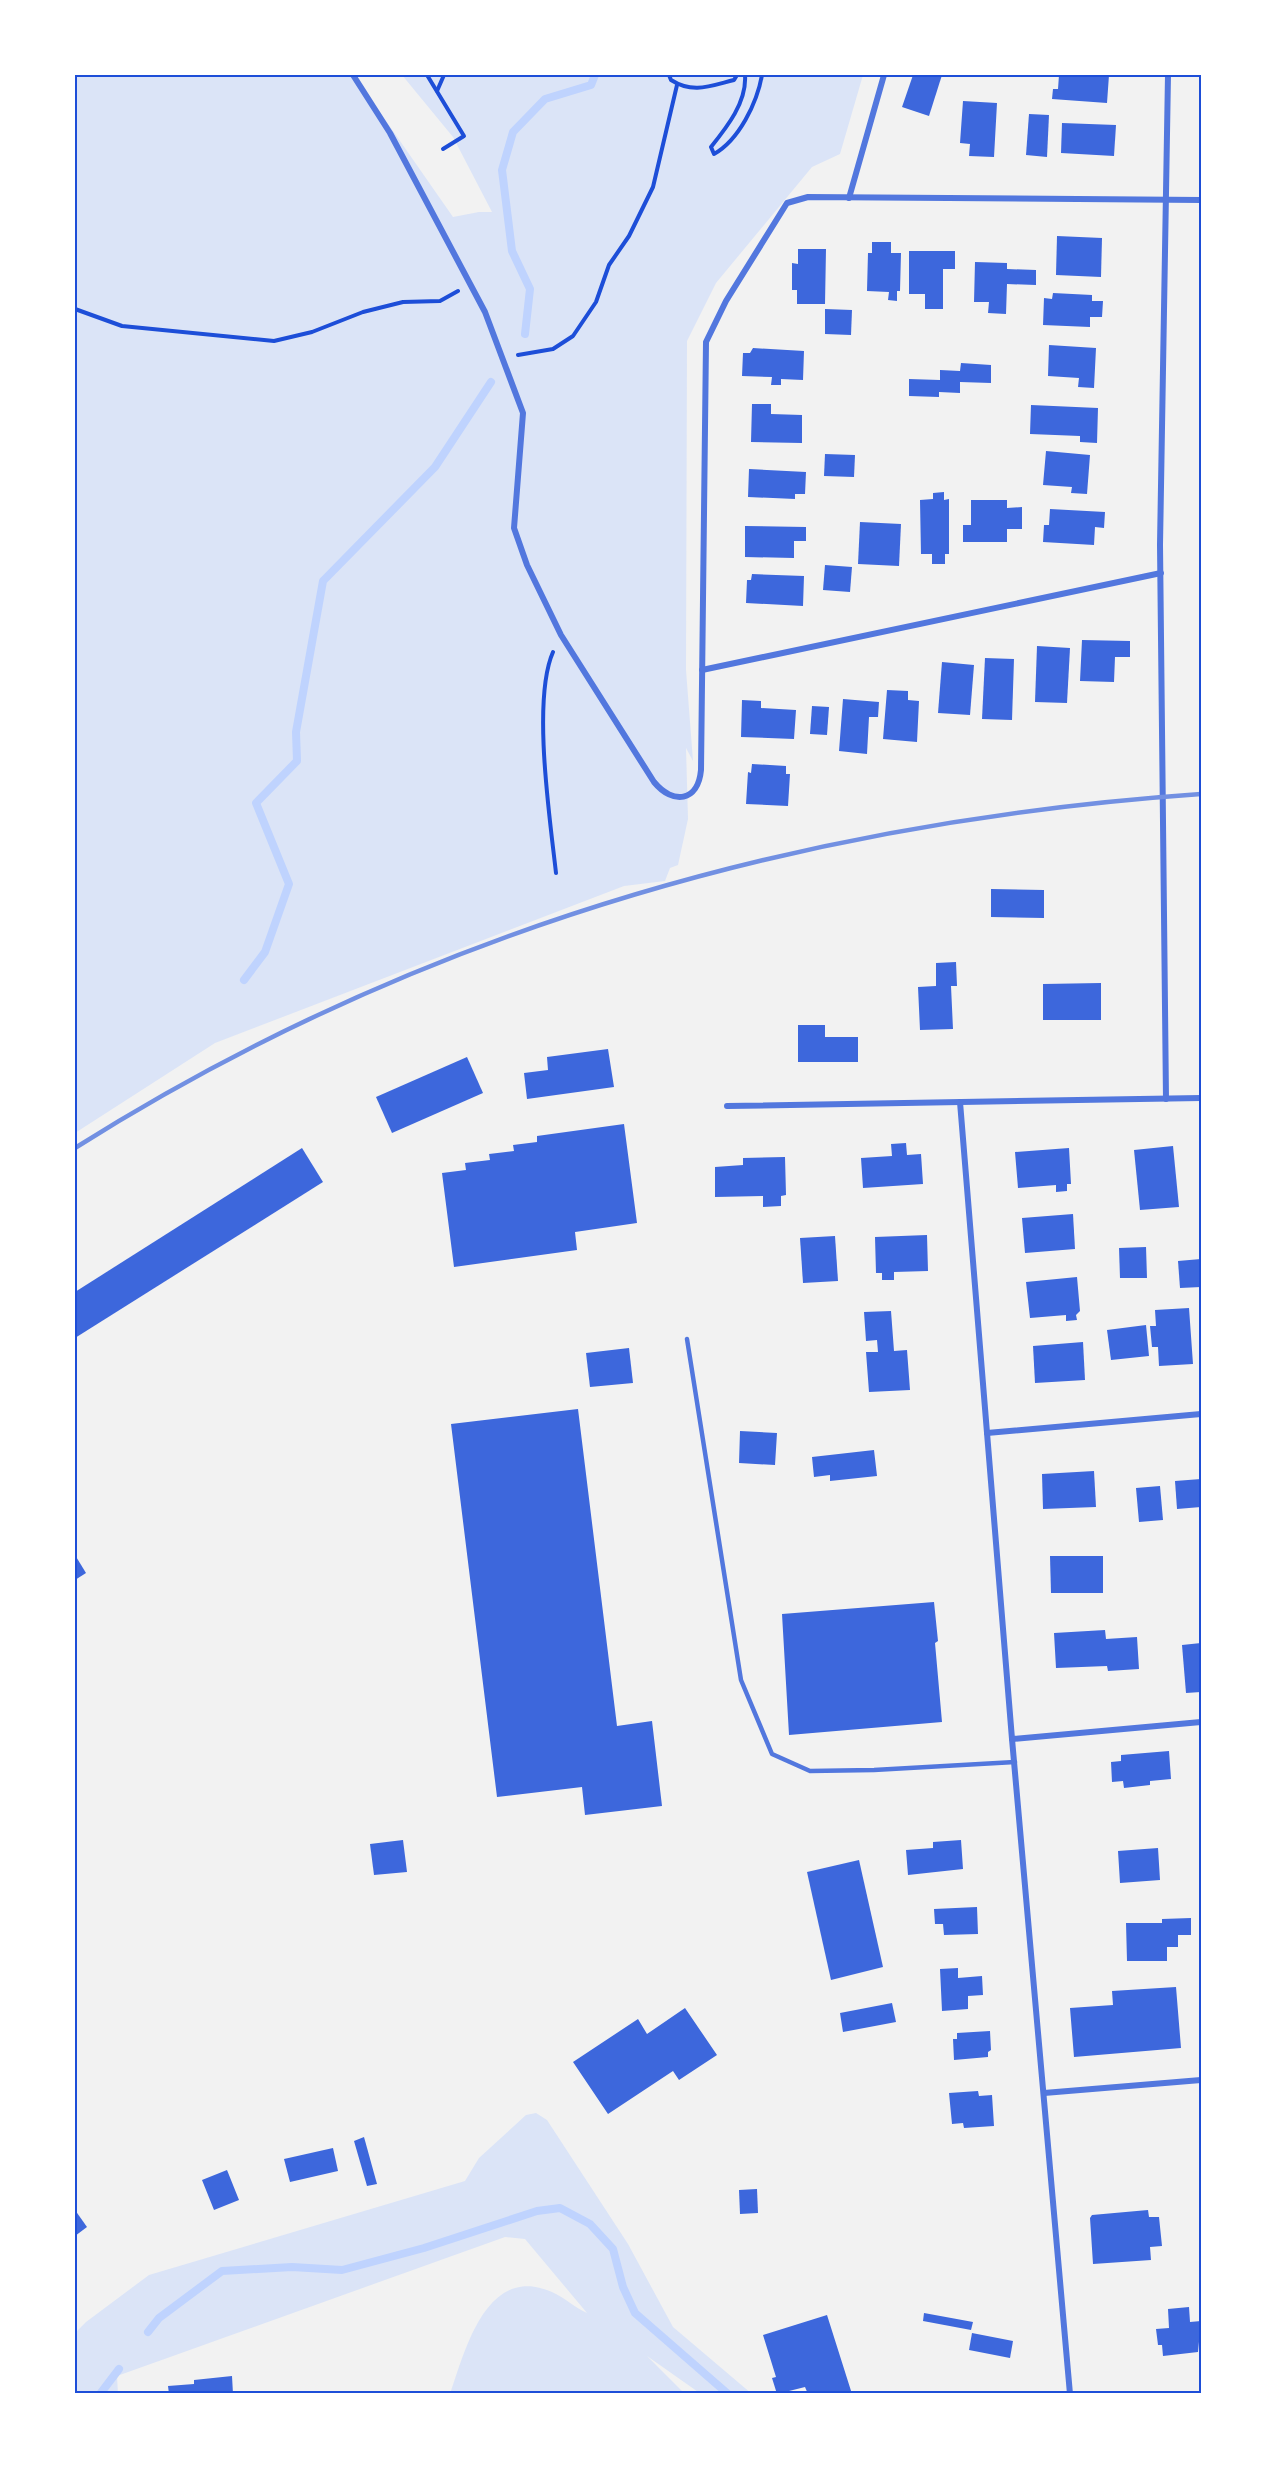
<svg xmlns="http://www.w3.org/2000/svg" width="1276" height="2469" viewBox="0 0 1276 2469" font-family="'Crimson Pro',serif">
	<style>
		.green { fill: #dbe4f7 }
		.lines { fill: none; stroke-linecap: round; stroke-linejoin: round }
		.stream { stroke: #bfd3fe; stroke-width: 8 }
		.building { fill: #3d67dc }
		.path { stroke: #1d4ed8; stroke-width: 4 }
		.service { stroke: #5277de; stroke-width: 4.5 }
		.minor { stroke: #5277de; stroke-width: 6 }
		.rail { stroke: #7290e2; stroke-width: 4.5 }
		.neatline { fill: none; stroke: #1d4ed8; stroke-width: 2 }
	</style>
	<rect width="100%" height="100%" fill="#f2f2f2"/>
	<g class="green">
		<polygon points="75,75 354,75 453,217 479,212 492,212 453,137 402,75 863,75 840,154 812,167 716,283 687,341 686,670 693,761 686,748 688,819 678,865 670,868 665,881 624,886 215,1043 75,1133"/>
		<path d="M536 2113 547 2120 628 2244 673 2327 752 2394H701L647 2356 685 2394H450C465 2350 487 2263 552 2292 564 2297 575 2308 587 2313L525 2239 505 2237 117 2376 118 2394H75V2333L86 2322 149 2275 465 2181 479 2158 526 2115Z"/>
	</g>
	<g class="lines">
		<g class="stream">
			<polyline points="525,334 530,289 512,251 502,170 513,132 545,99 591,85 595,75"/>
			<polyline points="244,980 265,952 289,884 256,803 297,761 296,732 323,581 435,467 491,382"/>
			<polyline points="148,2332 159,2318 222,2271 292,2267 342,2270 424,2248 537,2211 560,2208 590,2224 613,2249 623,2287 635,2313 728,2394"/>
			<polyline points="100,2394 119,2369"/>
		</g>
	</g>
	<g class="building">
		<polygon points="913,75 942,75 929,116 902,107"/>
		<polygon points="1059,75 1109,75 1107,103 1052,99 1053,89 1058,89"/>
		<polygon points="963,101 997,103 994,157 969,156 970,144 960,143"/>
		<polygon points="1029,114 1049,115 1047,157 1026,155"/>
		<polygon points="1062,123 1116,125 1114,156 1061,153"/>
		<polygon points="1057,236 1102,238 1101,277 1056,275"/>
		<polygon points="872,242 891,242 891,253 901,253 900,291 897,291 897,301 888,300 889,292 867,291 868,253 872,253"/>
		<polygon points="798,249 826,249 825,304 797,304 797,290 792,290 792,263 798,264"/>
		<polygon points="909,251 955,251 955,269 943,269 943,309 925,309 925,294 909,294"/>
		<polygon points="975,262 1007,263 1007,269 1036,270 1036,285 1007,284 1006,314 988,313 989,302 974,302"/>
		<polygon points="1053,293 1092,295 1092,301 1103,301 1102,317 1090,317 1090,327 1043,325 1044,298 1052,299"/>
		<polygon points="825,309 852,310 851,335 825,334"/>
		<polygon points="1049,345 1096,348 1094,388 1078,387 1079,378 1048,376"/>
		<polygon points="753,348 804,351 803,380 781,379 781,385 771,385 772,377 742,376 743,353 750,353"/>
		<polygon points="961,363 991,365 991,383 960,382 960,393 939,392 939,397 909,396 909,379 940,380 940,370 960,371"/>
		<polygon points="752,404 771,404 771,414 802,415 802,443 751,442"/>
		<polygon points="1031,405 1098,408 1097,443 1080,442 1080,436 1030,434"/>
		<polygon points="1046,451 1090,455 1087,494 1071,493 1072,487 1043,485"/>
		<polygon points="825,454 855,455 854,477 824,476"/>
		<polygon points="749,469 806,472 805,494 795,494 795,499 748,497"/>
		<polygon points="944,492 944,500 949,499 949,554 945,554 945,564 932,564 932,554 921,554 920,500 933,499 933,493"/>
		<polygon points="971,500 1007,500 1007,508 1022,507 1022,529 1007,529 1007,542 963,542 963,525 971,525"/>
		<polygon points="1050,509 1105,512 1104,528 1095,527 1094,545 1043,542 1044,525 1049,525"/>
		<polygon points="860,522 901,524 899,566 858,564"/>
		<polygon points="745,526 806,527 806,541 794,541 794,558 745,557"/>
		<polygon points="825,565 852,567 850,592 823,590"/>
		<polygon points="752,574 804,576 803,606 746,603 747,580 751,580"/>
		<polygon points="1082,640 1130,641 1130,657 1115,657 1114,682 1080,681"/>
		<polygon points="1037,646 1070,648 1067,703 1035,702"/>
		<polygon points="985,658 1014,659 1012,720 982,719"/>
		<polygon points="942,662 974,665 970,715 938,713"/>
		<polygon points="887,690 908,691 908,700 919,701 917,742 883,739"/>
		<polygon points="843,699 879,702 878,717 869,717 867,754 839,751"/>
		<polygon points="742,700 761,701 761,708 796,710 794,739 741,737"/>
		<polygon points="812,706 829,707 827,735 810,734"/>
		<polygon points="752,764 786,766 786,774 790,774 788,806 746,804 748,772 751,773"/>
		<polygon points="991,889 1044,890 1044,918 991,917"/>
		<polygon points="956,962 957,986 951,986 953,1029 920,1030 918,987 936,986 936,963"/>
		<polygon points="1101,983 1101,1020 1043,1020 1043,984"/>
		<polygon points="798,1025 825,1025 825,1037 858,1037 858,1062 798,1062"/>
		<polygon points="608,1049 614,1087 527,1099 524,1073 548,1070 547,1057"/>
		<polygon points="467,1057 483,1093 392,1133 376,1097"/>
		<polygon points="624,1124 637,1223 575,1232 577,1250 454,1267 442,1173 466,1170 465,1163 490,1160 489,1154 514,1151 513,1145 537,1142 537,1136"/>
		<polygon points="906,1143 907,1155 921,1154 923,1184 863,1188 861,1158 892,1156 891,1144"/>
		<polygon points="1173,1146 1179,1207 1140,1210 1134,1150"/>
		<polygon points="302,1148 323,1182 75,1338 75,1292"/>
		<polygon points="1069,1148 1071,1184 1067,1184 1067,1191 1056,1192 1056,1185 1018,1188 1015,1152"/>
		<polygon points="785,1157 786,1195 781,1196 781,1206 763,1207 763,1196 715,1197 715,1167 743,1165 743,1158"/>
		<polygon points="1073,1214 1075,1249 1025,1253 1022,1218"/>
		<polygon points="927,1235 928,1271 894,1272 894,1280 882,1280 882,1273 876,1273 875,1237"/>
		<polygon points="835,1236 838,1281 803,1283 800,1238"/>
		<polygon points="1146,1247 1147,1278 1120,1278 1119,1248"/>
		<polygon points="1201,1259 1201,1287 1180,1288 1178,1261"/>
		<polygon points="1077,1277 1080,1311 1076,1315 1077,1320 1066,1321 1066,1315 1030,1318 1026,1282"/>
		<polygon points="1189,1308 1193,1364 1159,1366 1158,1347 1152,1347 1150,1326 1156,1326 1155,1310"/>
		<polygon points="891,1311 894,1351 907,1350 910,1390 869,1392 866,1352 878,1352 877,1340 866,1341 864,1312"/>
		<polygon points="1146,1325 1149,1356 1111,1360 1107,1330"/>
		<polygon points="1083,1342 1085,1380 1035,1383 1033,1346"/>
		<polygon points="629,1348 633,1383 590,1387 586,1353"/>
		<polygon points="578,1409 617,1726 652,1721 662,1806 585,1815 582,1787 497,1797 451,1424"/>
		<polygon points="740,1431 777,1433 775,1465 739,1463"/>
		<polygon points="874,1450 877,1476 830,1481 830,1475 814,1477 812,1457"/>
		<polygon points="1094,1471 1096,1507 1043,1509 1042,1474"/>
		<polygon points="1201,1479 1201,1507 1177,1509 1175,1481"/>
		<polygon points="1160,1486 1163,1520 1139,1522 1136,1488"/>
		<polygon points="75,1555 86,1573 75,1580"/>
		<polygon points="1050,1556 1103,1556 1103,1593 1051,1593"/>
		<polygon points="934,1602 938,1641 935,1643 942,1722 789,1735 782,1614"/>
		<polygon points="1105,1630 1106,1639 1137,1637 1139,1669 1108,1671 1107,1666 1056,1668 1054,1633"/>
		<polygon points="1201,1643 1201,1692 1186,1693 1182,1645"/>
		<polygon points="1169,1751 1171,1779 1150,1781 1150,1785 1124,1788 1123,1781 1112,1782 1111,1762 1121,1761 1121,1755"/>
		<polygon points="403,1840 407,1872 374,1875 370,1844"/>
		<polygon points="961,1840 963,1869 908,1875 906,1850 933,1848 933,1842"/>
		<polygon points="1158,1848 1160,1880 1120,1883 1118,1851"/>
		<polygon points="859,1860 883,1967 831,1980 807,1872"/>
		<polygon points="977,1907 978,1934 944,1935 943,1924 935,1924 934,1909"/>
		<polygon points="1191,1918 1191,1935 1178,1935 1178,1947 1167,1947 1167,1961 1127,1961 1126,1923 1162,1923 1162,1919"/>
		<polygon points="958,1968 958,1978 982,1976 983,1995 968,1996 968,2009 942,2011 940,1969"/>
		<polygon points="1176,1987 1181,2048 1074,2057 1070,2008 1113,2005 1112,1991"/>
		<polygon points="892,2003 896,2022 843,2032 840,2013"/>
		<polygon points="685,2008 717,2055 679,2080 673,2071 608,2114 573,2062 638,2019 647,2034"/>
		<polygon points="990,2031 991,2050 988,2052 988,2057 954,2060 953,2039 957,2039 957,2033"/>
		<polygon points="978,2091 979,2096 992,2095 994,2126 964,2128 963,2123 952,2124 949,2093"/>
		<polygon points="364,2137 377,2184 367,2186 354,2141"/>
		<polygon points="333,2148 338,2171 290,2182 284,2159"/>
		<polygon points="227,2170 239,2200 214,2210 202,2180"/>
		<polygon points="757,2189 758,2213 740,2214 739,2190"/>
		<polygon points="75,2210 87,2227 75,2236"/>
		<polygon points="1148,2210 1149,2217 1159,2217 1162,2246 1150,2247 1151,2260 1093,2264 1090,2218 1092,2215"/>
		<polygon points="1189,2307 1190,2322 1201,2321 1198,2352 1163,2356 1162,2345 1158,2345 1156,2329 1169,2328 1168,2309"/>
		<polygon points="924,2313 973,2322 971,2330 923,2321"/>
		<polygon points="827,2315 852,2394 808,2394 805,2387 777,2394 772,2378 776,2377 763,2335"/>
		<polygon points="972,2333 1013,2341 1010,2358 969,2350"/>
		<polygon points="232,2376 233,2394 169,2394 168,2386 194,2384 194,2380"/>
	</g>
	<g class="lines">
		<g class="path">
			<polyline points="427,75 464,136 443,149"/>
			<path d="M669 75 671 80C693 94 710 86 734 80L737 75"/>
			<path d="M745 75C747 102 727 127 711 147L714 154C739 140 757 103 762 75"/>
			<polyline points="437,91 444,75"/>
			<polyline points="75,309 122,326 274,341 312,332 363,312 403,302 440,301 458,291"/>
			<polyline points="518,355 553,349 573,336 596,302 609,265 629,236 653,187 677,85"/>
			<path d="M553 652C532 700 550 819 556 873"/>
		</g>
		<polyline class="service" points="687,1339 741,1680 772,1754 810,1771 874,1770 1015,1762"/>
		<g class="minor">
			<path d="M353 75 390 133 485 312 523 413 514 528 527 565 561 635 654 782C673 805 698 802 701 770L706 342 726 301 787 203 808 197 1201 200"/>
			<polyline points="849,198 884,75"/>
			<polyline points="702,670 1161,573"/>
			<polyline points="1166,1099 1160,545 1168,75"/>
			<polyline points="960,1102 1012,1739 1070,2394"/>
			<polyline points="727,1106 1201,1098"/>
			<polyline points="987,1433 1201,1414"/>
			<polyline points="1012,1739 1201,1722"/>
			<polyline points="1044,2093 1201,2080"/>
		</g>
		<path class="rail" d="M75 1148C417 932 799 822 1201 794"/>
	</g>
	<rect width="1276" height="2469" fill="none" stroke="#ffffff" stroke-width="153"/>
	<rect x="76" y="76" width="1124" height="2316" class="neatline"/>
</svg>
